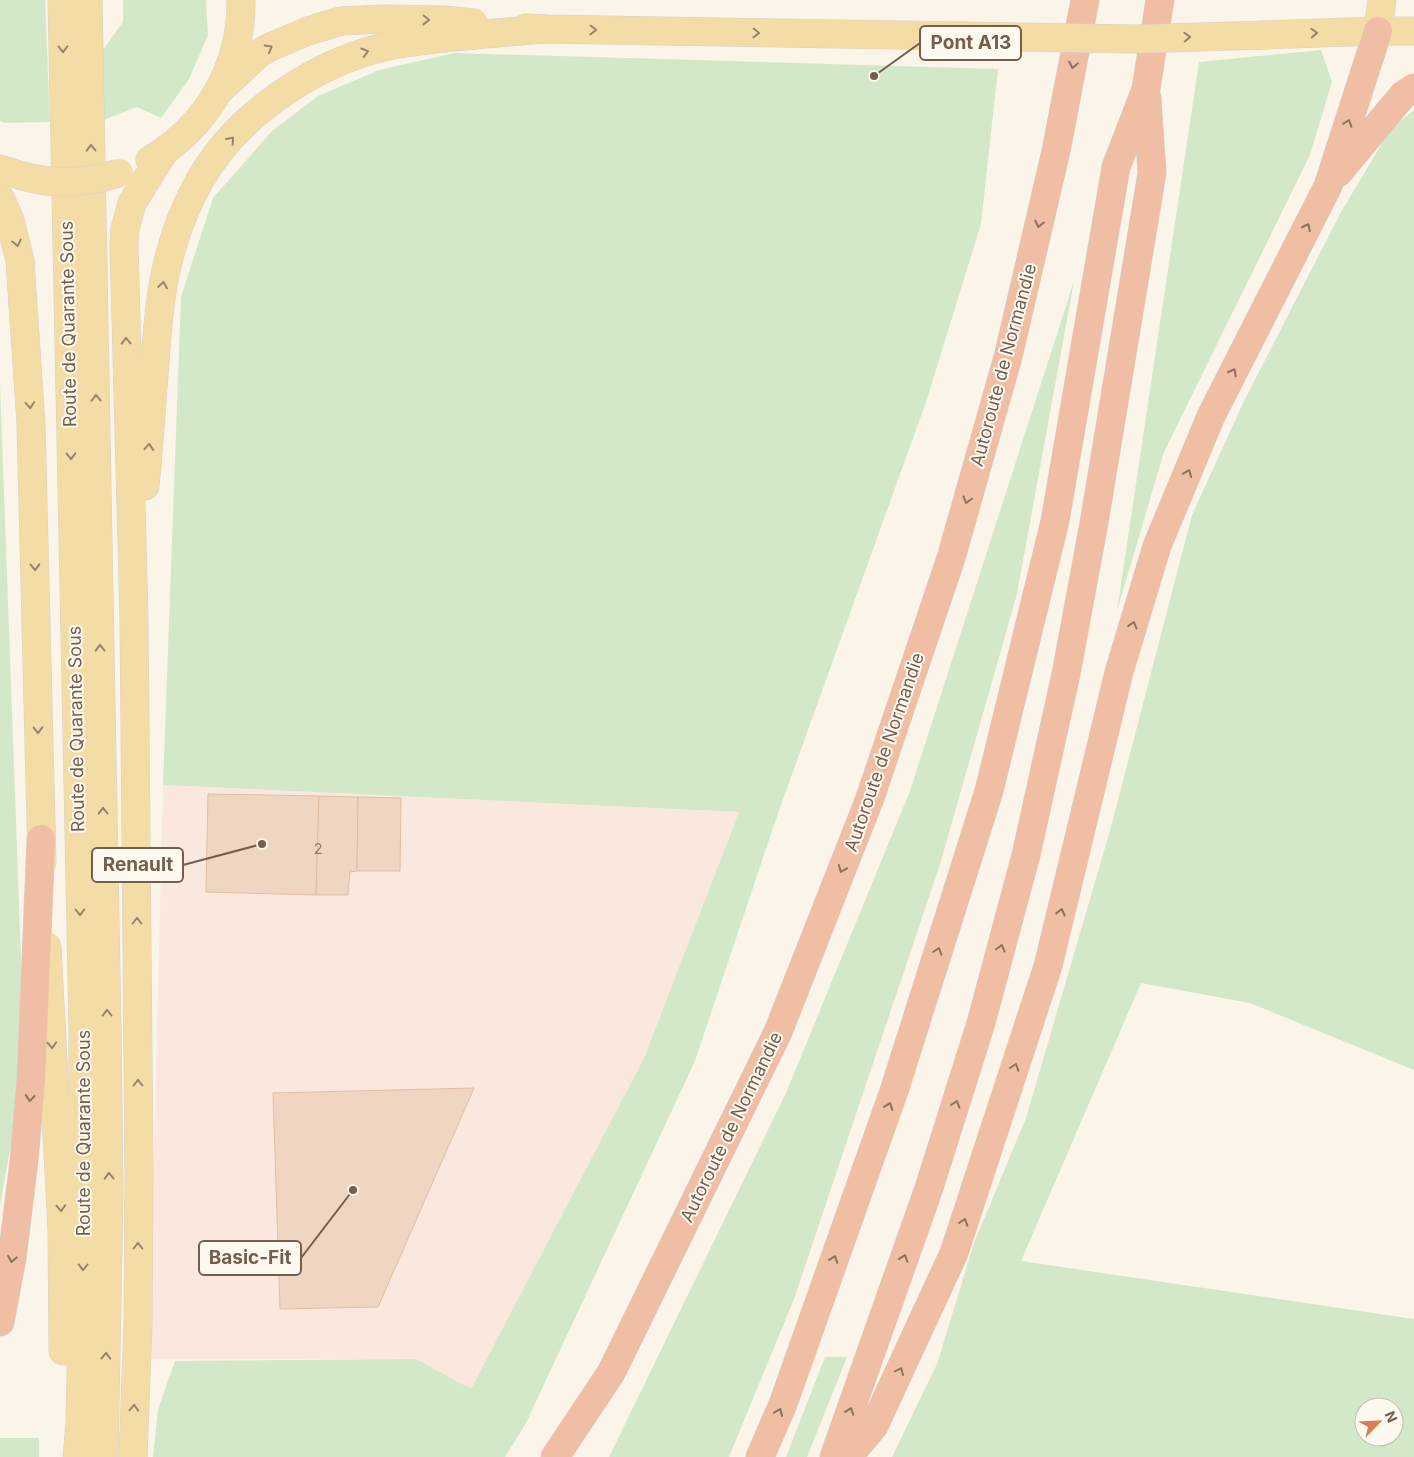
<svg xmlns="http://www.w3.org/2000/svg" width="1414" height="1457" viewBox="0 0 1414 1457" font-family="Inter,sans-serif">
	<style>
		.commercial { fill: #fae8de }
		.green { fill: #d3e8c8; fill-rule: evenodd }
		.building { fill: #efd6c2; stroke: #e0bea4 }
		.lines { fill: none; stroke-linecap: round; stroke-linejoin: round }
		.primary-casing { stroke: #d8d2cd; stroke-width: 29 }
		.motorway-casing { stroke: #d8d2cd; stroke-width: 29 }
		.primary { stroke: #f4dca7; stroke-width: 28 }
		.motorway { stroke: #f0bda5; stroke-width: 28 }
		.primary-bridge-casing { stroke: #d8d2cd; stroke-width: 29; stroke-linecap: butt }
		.primary-bridge { stroke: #f4dca7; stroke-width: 28 }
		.oneway { stroke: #9a8469 }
		.oneway2 { stroke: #8d715f }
		.labels { text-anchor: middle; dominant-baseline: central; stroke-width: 4; stroke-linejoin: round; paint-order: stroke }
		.number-label { font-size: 15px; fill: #937c6b }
		.street-label { font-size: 18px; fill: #745e4e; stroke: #fef9ef }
		.leader { fill: none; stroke: #745e4e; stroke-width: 2 }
		.callout-dot { fill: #745e4e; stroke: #fef9ef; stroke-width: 2 }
		.callout { fill: #fef9ef; stroke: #745e4e; stroke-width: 2 }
		.callout-label { font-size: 19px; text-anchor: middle; font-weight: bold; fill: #745e4e }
	</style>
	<rect width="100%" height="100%" fill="#fbf5e9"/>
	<polygon class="commercial" points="163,785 739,812 644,1058 471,1390 416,1359 149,1359"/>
	<g class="green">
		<polygon points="0,0 45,0 50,122 5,123 0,121"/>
		<polygon points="123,0 206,0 208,35 189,79 161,118 137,107 104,120 102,51 123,22"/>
		<polygon points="1321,50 1332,82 1310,155 1164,452 1117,611 1199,62"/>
		<polygon points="454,53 998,69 981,224 926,402 776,819 695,1061 526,1423 505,1457 153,1457 158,1409 175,1361 416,1359 471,1389 644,1058 739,812 163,785 181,297 213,198 272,131 318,96 379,70"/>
		<path d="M1414 110V1070L1250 1003 1141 983 1021 1261 1414 1319V1457H892L937 1364 974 1243 1026 1118 1111 827 1192 515 1244 401 1341 212 1390 130ZM1364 1407H1394V1437H1364Z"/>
		<polygon points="1074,281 1017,594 941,861 794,1299 729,1457 609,1457 786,1093 910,791"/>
		<polygon points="0,384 25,1067 0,1205"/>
		<polygon points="825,1357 847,1357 807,1457 786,1457"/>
		<rect x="0" y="1438" width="39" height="19"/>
	</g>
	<g class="building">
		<polygon points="208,794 319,796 316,895 206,892"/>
		<polygon points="319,796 358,797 357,871 350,872 348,895 316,895"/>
		<polygon points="358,797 401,798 400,871 357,871"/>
		<polygon points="474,1088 378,1307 280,1309 273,1093"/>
	</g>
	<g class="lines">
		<defs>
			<g id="primary">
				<polyline points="62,0 83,1027 83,1271 80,1424 77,1457"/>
				<polyline points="88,0 107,1027 109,1195 104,1457"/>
				<polyline points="526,28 545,29 963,36"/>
				<polyline points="1378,31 1382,0"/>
				<polyline points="1265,35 1378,31 1414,31"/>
				<polyline points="219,91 257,55 268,48 308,31 341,21 384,19 445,20 473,23"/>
				<path d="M150 160C207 127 242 67 241 0"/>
				<polyline points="0,169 19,175"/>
				<polyline points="0,198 10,220 20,261 31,424 42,862"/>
				<path d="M145 486C149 445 152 403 155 361 157 333 159 303 165 275 172 241 183 210 200 180 239 112 321 58 398 44 410 42 423 41 435 39 472 35 508 32 545 29"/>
				<polyline points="47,947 62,1229 63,1351"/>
				<polyline points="133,1457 138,1325 139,1167 134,617 124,245 125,229 132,203 165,150"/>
			</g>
			<g id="motorway">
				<polyline points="1338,173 1403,95 1414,88"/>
				<polyline points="0,1322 12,1258 24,1161 31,1080 41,839"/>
				<polyline points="555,1457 611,1373 778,1032 870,798 951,558 1008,357 1056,151 1085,0"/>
				<polyline points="760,1457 783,1404 894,1091 989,791 1055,521 1116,167 1146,89 1160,0"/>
				<polyline points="834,1457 929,1188 981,1023 1026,855 1066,674 1094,523 1152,173 1147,98"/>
				<polyline points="848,1457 874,1426 954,1253 1048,966 1119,672 1157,546 1211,416 1328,186 1378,31"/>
			</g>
		</defs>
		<use href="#primary" class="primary-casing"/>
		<use href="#motorway" class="motorway-casing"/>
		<use href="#primary" class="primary"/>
		<use href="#motorway" class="motorway"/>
		<defs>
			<g id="primary-bridge">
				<polyline points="963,36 1135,39 1265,35"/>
				<path d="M19 175C52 185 87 183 119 173"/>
			</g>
		</defs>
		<use href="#primary-bridge" class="primary-bridge-casing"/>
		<use href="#primary-bridge" class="primary-bridge"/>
	</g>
	<defs><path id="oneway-chevron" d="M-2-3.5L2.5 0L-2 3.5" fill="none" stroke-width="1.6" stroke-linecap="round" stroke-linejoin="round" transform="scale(1.25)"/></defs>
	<g class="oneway">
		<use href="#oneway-chevron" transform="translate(426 20) rotate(1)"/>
		<use href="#oneway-chevron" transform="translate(593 30) rotate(1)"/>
		<use href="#oneway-chevron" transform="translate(756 33) rotate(1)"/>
		<use href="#oneway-chevron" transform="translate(1314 33) rotate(-2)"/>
		<use href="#oneway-chevron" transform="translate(1187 37) rotate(-2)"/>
		<use href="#oneway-chevron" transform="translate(269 48) rotate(-30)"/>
		<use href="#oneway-chevron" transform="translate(63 49) rotate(89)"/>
		<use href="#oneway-chevron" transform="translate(365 52) rotate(-17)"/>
		<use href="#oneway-chevron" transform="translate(231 140) rotate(-49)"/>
		<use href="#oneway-chevron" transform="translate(91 148) rotate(-91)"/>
		<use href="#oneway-chevron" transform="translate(17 243) rotate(77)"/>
		<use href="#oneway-chevron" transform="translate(163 285) rotate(-81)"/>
		<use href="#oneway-chevron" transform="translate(126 341) rotate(-92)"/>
		<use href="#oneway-chevron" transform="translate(96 398) rotate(-91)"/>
		<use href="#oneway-chevron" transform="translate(30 405) rotate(86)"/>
		<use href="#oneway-chevron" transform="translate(149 447) rotate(-85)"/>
		<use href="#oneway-chevron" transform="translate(71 456) rotate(89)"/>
		<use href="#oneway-chevron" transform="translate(35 567) rotate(89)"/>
		<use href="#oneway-chevron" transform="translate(100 648) rotate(-91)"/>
		<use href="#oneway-chevron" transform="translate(38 730) rotate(89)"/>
		<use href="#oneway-chevron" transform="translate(103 811) rotate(-91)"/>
		<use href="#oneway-chevron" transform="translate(80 912) rotate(89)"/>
		<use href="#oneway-chevron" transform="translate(137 921) rotate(-90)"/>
		<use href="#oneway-chevron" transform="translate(107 1013) rotate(-91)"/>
		<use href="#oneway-chevron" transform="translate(52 1045) rotate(87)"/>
		<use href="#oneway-chevron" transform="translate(138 1083) rotate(-90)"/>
		<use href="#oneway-chevron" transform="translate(109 1176) rotate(-91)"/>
		<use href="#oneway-chevron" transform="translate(61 1208) rotate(87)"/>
		<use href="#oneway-chevron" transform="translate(138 1246) rotate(-90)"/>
		<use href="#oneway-chevron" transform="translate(83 1267) rotate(91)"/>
		<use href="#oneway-chevron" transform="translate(106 1356) rotate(-89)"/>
		<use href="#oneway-chevron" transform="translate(134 1408) rotate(-88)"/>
	</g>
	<g class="oneway2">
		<use href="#oneway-chevron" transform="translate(1073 65) rotate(101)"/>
		<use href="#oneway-chevron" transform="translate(1348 123) rotate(-72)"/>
		<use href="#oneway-chevron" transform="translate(1039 224) rotate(103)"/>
		<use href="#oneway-chevron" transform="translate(1307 227) rotate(-63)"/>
		<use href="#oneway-chevron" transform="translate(1233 372) rotate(-63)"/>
		<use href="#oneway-chevron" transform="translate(1188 473) rotate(-68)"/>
		<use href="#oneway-chevron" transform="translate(967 500) rotate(106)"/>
		<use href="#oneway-chevron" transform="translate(1133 625) rotate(-73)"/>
		<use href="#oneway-chevron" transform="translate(842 869) rotate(112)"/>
		<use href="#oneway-chevron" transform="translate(1061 912) rotate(-76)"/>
		<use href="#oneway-chevron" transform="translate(1001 948) rotate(-75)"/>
		<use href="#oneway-chevron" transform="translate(938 951) rotate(-72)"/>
		<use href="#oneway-chevron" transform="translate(1015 1067) rotate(-72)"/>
		<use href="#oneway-chevron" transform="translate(30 1098) rotate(95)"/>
		<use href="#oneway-chevron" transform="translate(956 1104) rotate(-72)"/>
		<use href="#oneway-chevron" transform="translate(889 1106) rotate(-70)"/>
		<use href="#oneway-chevron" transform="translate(964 1222) rotate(-72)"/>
		<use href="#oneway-chevron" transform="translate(904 1258) rotate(-71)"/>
		<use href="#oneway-chevron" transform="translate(12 1259) rotate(99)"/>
		<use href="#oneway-chevron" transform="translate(834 1259) rotate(-70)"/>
		<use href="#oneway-chevron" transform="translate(900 1371) rotate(-65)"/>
		<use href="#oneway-chevron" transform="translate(850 1411) rotate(-71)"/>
		<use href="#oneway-chevron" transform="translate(779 1412) rotate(-67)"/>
	</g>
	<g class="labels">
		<g class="number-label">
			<text x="318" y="848">2</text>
		</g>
		<g class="street-label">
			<text transform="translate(68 324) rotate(-91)">Route de Quarante Sous</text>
			<text transform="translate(1003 365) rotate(-75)">Autoroute de Normandie</text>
			<text transform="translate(76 729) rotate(-91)">Route de Quarante Sous</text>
			<text transform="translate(884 752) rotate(-71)">Autoroute de Normandie</text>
			<text transform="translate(731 1127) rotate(-64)">Autoroute de Normandie</text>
			<text transform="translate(83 1133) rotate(-90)">Route de Quarante Sous</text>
		</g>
	</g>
	<path class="leader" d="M874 76L920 43M262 844L183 865M353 1190L301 1258"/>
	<g class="callout-dot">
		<circle cx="874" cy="76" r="5"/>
		<circle cx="262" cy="844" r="5"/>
		<circle cx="353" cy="1190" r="5"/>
	</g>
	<g class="callout">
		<rect x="920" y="26" width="101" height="34" rx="5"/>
		<rect x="92" y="848" width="91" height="34" rx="5"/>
		<rect x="199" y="1241" width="102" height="34" rx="5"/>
	</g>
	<g class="callout-label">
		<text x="971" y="49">Pont A13</text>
		<text x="138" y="871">Renault</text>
		<text x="250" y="1264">Basic-Fit</text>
	</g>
	<g transform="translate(1379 1422) rotate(66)"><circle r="24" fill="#fef9ef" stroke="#c7bbaf"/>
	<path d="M0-4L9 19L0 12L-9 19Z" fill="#db7c58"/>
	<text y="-8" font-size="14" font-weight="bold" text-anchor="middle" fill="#745e4e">N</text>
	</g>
</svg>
